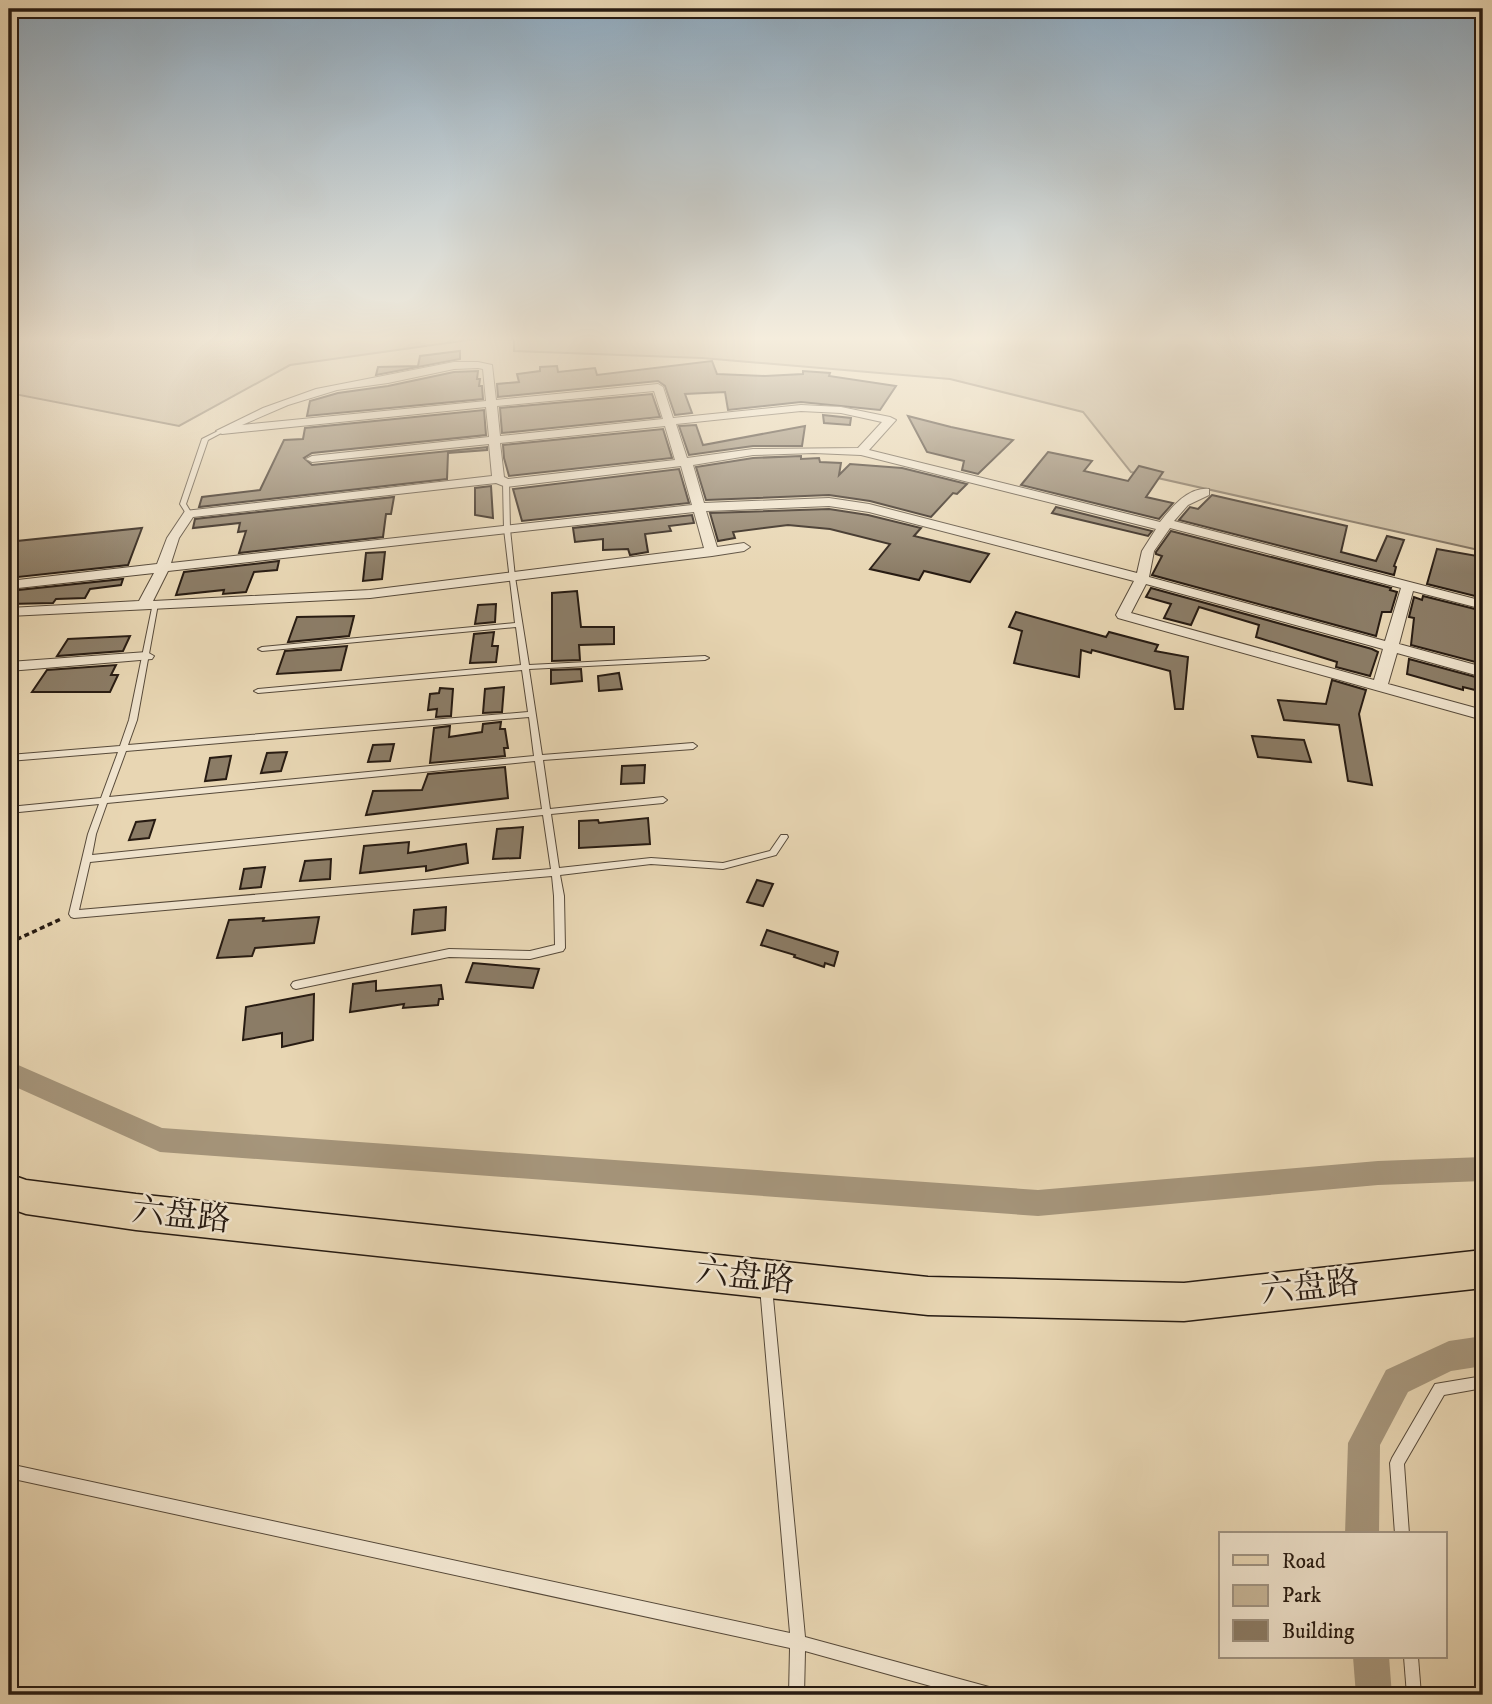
<svg xmlns="http://www.w3.org/2000/svg" width="1492" height="1704" viewBox="0 0 1492 1704" font-family="'IM FELL DW Pica','Noto Serif SC',serif">
	<style>
		.green { fill: #c7b698; stroke: #776855; stroke-width: 2 }
		.lines { fill: none; stroke-linecap: round; stroke-linejoin: round }
		.canal { fill: #a6967c; fill-rule: evenodd }
		.building { fill: #8b7c66; stroke: #271b12; stroke-width: 2 }
		.service-casing { stroke: #574a3a; stroke-width: 2 }
		.minor-casing { stroke: #574a3a; stroke-width: 2 }
		.primary-casing { stroke: #271b12; stroke-width: 3 }
		.path { stroke: #271b12; stroke-width: 3.5; stroke-dasharray: 5 3.5; stroke-linecap: butt }
		.service { fill: #f0e4ce; fill-rule: evenodd }
		.minor { fill: #f0e4ce; fill-rule: evenodd }
		.primary { fill: #e8d6b3; fill-rule: evenodd }
		.labels { text-anchor: middle; dominant-baseline: central; stroke-width: 5; stroke-linejoin: round; paint-order: stroke }
		.near-street-label { font-size: 33px; fill: #271b12; stroke: #f0e4ce }
	</style>
	<rect width="100%" height="100%" fill="#e8d6b3"/>
	<filter id="stains"><feTurbulence type="fractalNoise" baseFrequency=".00286" numOctaves="4"/><feColorMatrix values="0 0 0 0 .2 0 0 0 0 .09 0 0 0 0 .02 0 0 0 .5 -.17"/></filter>
	<radialGradient id="worn" r=".72"><stop offset=".6" stop-color="#630" stop-opacity="0"/><stop offset="1" stop-color="#630" stop-opacity=".3"/></radialGradient>
	<g class="green">
		<polygon points="9,336 497,336 290,365 179,426 9,393"/>
		<polygon points="514,336 1483,336 1483,551 1131,472 1083,412 950,379 702,358 514,351"/>
	</g>
	<g class="lines">
		<g class="canal">
			<polygon points="9,1061 162,1128 1038,1190 1378,1161 1483,1157 1483,1181 1378,1185 1038,1216 160,1152 9,1084"/>
			<polygon points="1483,1336 1483,1366 1451,1371 1408,1392 1380,1445 1379,1534 1345,1534 1348,1443 1386,1370 1449,1341"/>
			<polygon points="1353,1657 1389,1657 1392,1695 1356,1695"/>
		</g>
	</g>
	<g class="building">
		<polygon points="460,351 460,359 376,375 378,367 418,366 420,356"/>
		<polygon points="712,361 717,374 765,376 803,374 803,371 830,373 829,376 896,386 880,410 801,402 728,410 725,392 685,394 692,413 675,415 665,386 658,381 498,397 497,384 519,382 517,374 540,371 540,367 557,366 558,372 595,368 597,375"/>
		<polygon points="478,371 477,379 480,379 479,386 482,386 483,399 307,416 310,401 338,393 388,386 454,372"/>
		<polygon points="652,394 660,417 502,433 500,408"/>
		<polygon points="484,410 486,435 312,453 304,458 312,465 487,447 487,450 448,453 447,479 199,507 202,497 260,490 284,440 303,439 305,428"/>
		<polygon points="823,415 851,418 850,425 824,423"/>
		<polygon points="908,416 951,427 1013,440 978,474 962,470 964,461 927,452"/>
		<polygon points="696,425 703,445 805,426 802,446 753,446 689,455 679,426"/>
		<polygon points="663,429 672,458 509,476 504,458 503,445"/>
		<polygon points="1048,452 1092,461 1084,471 1128,481 1139,466 1163,472 1146,497 1173,503 1159,519 1021,485"/>
		<polygon points="801,456 801,459 819,458 820,462 841,463 839,475 850,464 902,468 967,484 957,494 953,493 931,517 870,501 829,495 706,500 696,467 753,458"/>
		<polygon points="679,469 689,503 522,521 513,489"/>
		<polygon points="491,486 493,518 475,515 475,488"/>
		<polygon points="1212,495 1347,526 1341,552 1376,561 1387,536 1404,540 1394,566 1396,567 1394,575 1179,520 1190,507 1198,509"/>
		<polygon points="394,497 391,514 386,514 383,537 239,553 246,531 238,532 240,523 193,528 195,519"/>
		<polygon points="1056,507 1152,531 1148,536 1052,513"/>
		<polygon points="829,509 868,515 921,528 914,536 989,554 970,582 924,571 919,580 870,569 890,544 830,529 788,525 733,532 735,538 718,541 710,513"/>
		<polygon points="692,515 694,523 669,526 671,531 645,534 648,552 630,555 628,549 603,550 603,539 575,542 573,528"/>
		<polygon points="142,528 128,565 9,578 9,559 17,541"/>
		<polygon points="1171,531 1391,588 1390,590 1397,592 1391,612 1382,612 1376,636 1152,575 1162,556 1156,554 1156,552"/>
		<polygon points="1437,549 1483,557 1483,598 1427,584"/>
		<polygon points="385,552 382,579 363,581 366,553"/>
		<polygon points="279,561 277,570 254,572 246,592 223,594 224,590 176,595 184,572"/>
		<polygon points="123,579 121,585 90,589 85,598 56,599 53,603 9,604 9,591"/>
		<polygon points="1151,588 1372,649 1378,652 1370,676 1336,667 1337,662 1256,637 1259,625 1199,607 1191,625 1164,618 1171,604 1146,597"/>
		<polygon points="577,591 581,627 614,627 614,644 579,645 580,660 552,661 552,593"/>
		<polygon points="1423,596 1483,611 1483,664 1411,645 1414,618 1409,617 1414,597 1422,600"/>
		<polygon points="496,604 495,622 475,624 478,605"/>
		<polygon points="1016,612 1106,637 1109,632 1158,645 1155,651 1188,657 1183,709 1175,709 1170,671 1092,650 1091,653 1081,650 1079,677 1014,663 1022,631 1009,627"/>
		<polygon points="354,616 349,636 288,642 297,617"/>
		<polygon points="494,632 492,646 498,646 496,662 470,663 474,634"/>
		<polygon points="130,636 123,651 57,656 68,639"/>
		<polygon points="347,646 341,670 277,674 285,651"/>
		<polygon points="1409,659 1483,679 1483,692 1463,687 1463,690 1407,674"/>
		<polygon points="116,665 111,675 118,675 110,692 32,692 47,670"/>
		<polygon points="581,669 582,681 551,684 551,670"/>
		<polygon points="619,673 622,689 599,691 598,676"/>
		<polygon points="1332,680 1366,690 1359,714 1372,785 1348,781 1339,725 1284,720 1278,700 1326,704"/>
		<polygon points="504,687 502,712 483,713 485,689"/>
		<polygon points="440,688 453,689 451,716 436,717 437,709 428,710 430,694 439,693"/>
		<polygon points="501,722 500,729 505,729 508,748 504,748 505,756 430,763 434,728 450,726 449,737 482,732 483,724"/>
		<polygon points="1252,736 1304,740 1311,762 1258,757"/>
		<polygon points="394,744 390,761 368,762 373,745"/>
		<polygon points="287,752 281,771 261,773 267,753"/>
		<polygon points="231,756 226,779 205,781 210,758"/>
		<polygon points="645,765 644,783 621,784 622,766"/>
		<polygon points="505,767 508,798 366,815 373,791 422,790 428,774"/>
		<polygon points="648,818 650,844 579,848 579,821 598,820 599,823"/>
		<polygon points="155,820 149,838 129,840 136,822"/>
		<polygon points="523,827 520,858 493,859 497,829"/>
		<polygon points="409,842 408,853 466,844 468,863 426,871 426,866 360,873 364,846"/>
		<polygon points="331,859 330,879 300,881 305,861"/>
		<polygon points="265,867 261,887 240,889 244,869"/>
		<polygon points="757,880 773,884 763,906 747,902"/>
		<polygon points="446,907 445,930 412,934 414,910"/>
		<polygon points="319,917 314,943 255,948 252,956 217,958 229,920 264,918 263,921"/>
		<polygon points="767,930 838,952 834,966 825,963 824,967 794,957 795,955 761,945"/>
		<polygon points="473,963 539,969 533,988 466,982"/>
		<polygon points="376,981 376,991 441,985 443,999 439,999 438,1005 403,1008 404,1004 350,1012 353,984"/>
		<polygon points="314,994 313,1040 282,1047 282,1033 243,1040 246,1007"/>
	</g>
	<g class="lines">
		<defs>
			<g id="service">
				<polygon points="220,430 225,431 208,440 186,504 192,514 187,515 180,504 202,439"/>
				<path d="M506 481 509 483 510 529 515 577 529 665 705 656 709 658 705 660 529 669 542 755 693 743 697 746 693 749 543 760 550 809 663 797 667 800 663 803 551 814 559 868 651 858 723 863 770 851 781 835H787L788 837 776 855 723 869 651 864 560 875 564 896 565 948 563 951 530 959 449 957 296 989 293 988 291 985 293 982 296 981 449 949 530 951 555 945 554 896 552 876 74 918 71 917 69 914 88 834 99 804 9 813V807L101 798 118 752 9 761V755L120 746 129 720 153 603 155 602 158 604 137 720 128 745 528 712 522 670 258 693 254 691 258 689 521 665 516 627 262 651 258 649 262 647 515 623 504 529 503 483ZM529 717 534 756 109 797 126 751ZM535 761 542 809 92 855 96 834 107 803ZM543 815 551 869 79 910 90 862Z"/>
				<polygon points="766,1281 770,1283 772,1287 805,1637 989,1687 994,1690 996,1695 963,1695 805,1651 804,1695 789,1695 790,1648 9,1478 9,1464 790,1633 760,1287 762,1283"/>
				<polygon points="1483,1376 1483,1388 1444,1395 1404,1464 1409,1534 1395,1534 1390,1463 1392,1458 1435,1384"/>
				<polygon points="1404,1657 1418,1657 1421,1695 1407,1695"/>
			</g>
			<g id="minor">
				<path d="M454 362H478L492 365 496 400 658 384 663 387 673 418 801 405 841 407 890 417 896 420 869 450 1160 522C1172 507 1188 487 1209 489V495L1188 505 1174 521 1483 601V609L1413 591 1399 644 1483 667V677L1397 653 1388 684 1483 710V720L1118 618 1116 615 1134 581 869 512 829 506 706 511 717 547 744 543 750 547 744 551 712 556 370 598 9 616V608L139 601 154 573 9 589V581L157 564 167 538 185 511 492 476 489 444 312 462 306 459 312 456 489 437 486 407 222 434 216 431 263 408 316 389ZM478 368 483 369 486 401 242 425 288 405 337 390 388 383 454 369ZM654 391 663 419 500 436 497 406ZM801 411 841 413 882 422 858 448 753 449 687 458 676 424ZM665 426 675 460 508 479 504 477 500 443ZM814 453 861 455 1156 529 1142 551 1137 573 869 504 829 498 704 503 693 465 753 455ZM681 466 692 505 171 563 179 538 193 517 496 483 506 487ZM694 512 704 548 370 590 153 601 168 571ZM1170 528 1401 588 1385 641 1149 577 1154 551ZM1146 584 1383 649 1374 680 1131 613Z"/>
				<polygon points="147,652 154,656 152,659 9,671 9,662"/>
			</g>
			<polygon id="primary" points="9,1174 26,1180 136,1194 928,1277 1184,1283 1483,1250 1483,1288 1184,1321 928,1315 136,1230 26,1214 9,1208"/>
		</defs>
		<use href="#service" class="service-casing"/>
		<use href="#minor" class="minor-casing"/>
		<use href="#primary" class="primary-casing"/>
		<polyline class="path" points="9,943 61,919"/>
		<use href="#service" class="service"/>
		<use href="#minor" class="minor"/>
		<use href="#primary" class="primary"/>
	</g>
	<linearGradient id="sky" x2="0" y2="1"><stop stop-color="#8da8bd"/><stop offset="0.59" stop-color="#f5eddd"/><stop offset="1" stop-color="#f5eddd" stop-opacity="0"/></linearGradient>
	<rect width="1492" height="574" fill="url(#sky)"/>
	<g class="labels">
		<g class="near-street-label">
			<text transform="translate(181 1216) rotate(6)">六盘路</text>
			<text transform="translate(745 1277) rotate(6)">六盘路</text>
			<text transform="translate(1310 1288) rotate(-6)">六盘路</text>
		</g>
	</g>
	<rect width="1492" height="1704" fill="none" stroke="#e8d6b3" stroke-width="35"/>
	<rect x="10" y="10" width="1471" height="1683" fill="none" stroke="#271b12" stroke-width="3.5"/>
	<rect x="18" y="18" width="1457" height="1669" fill="none" stroke="#271b12" stroke-width="2"/>
	<rect x="1219" y="1532" width="228" height="126" fill="#f0e4ce" stroke="#a09483" stroke-width="2"/>
	<rect x="1233" y="1555" width="35" height="10" fill="#e8d6b3" stroke="#a09483" stroke-width="2"/>
	<text x="1282" y="1568" font-size="21" fill="#271b12">Road</text>
	<rect x="1233" y="1585" width="35" height="21" fill="#c7b698" stroke="#a09483" stroke-width="2"/>
	<text x="1282" y="1602" font-size="21" fill="#271b12">Park</text>
	<rect x="1233" y="1620" width="35" height="21" fill="#8b7c66" stroke="#a09483" stroke-width="2"/>
	<text x="1282" y="1638" font-size="21" fill="#271b12">Building</text>
	<rect width="100%" height="100%" filter="url(#stains)"/>
	<rect width="100%" height="100%" fill="url(#worn)"/>
</svg>
